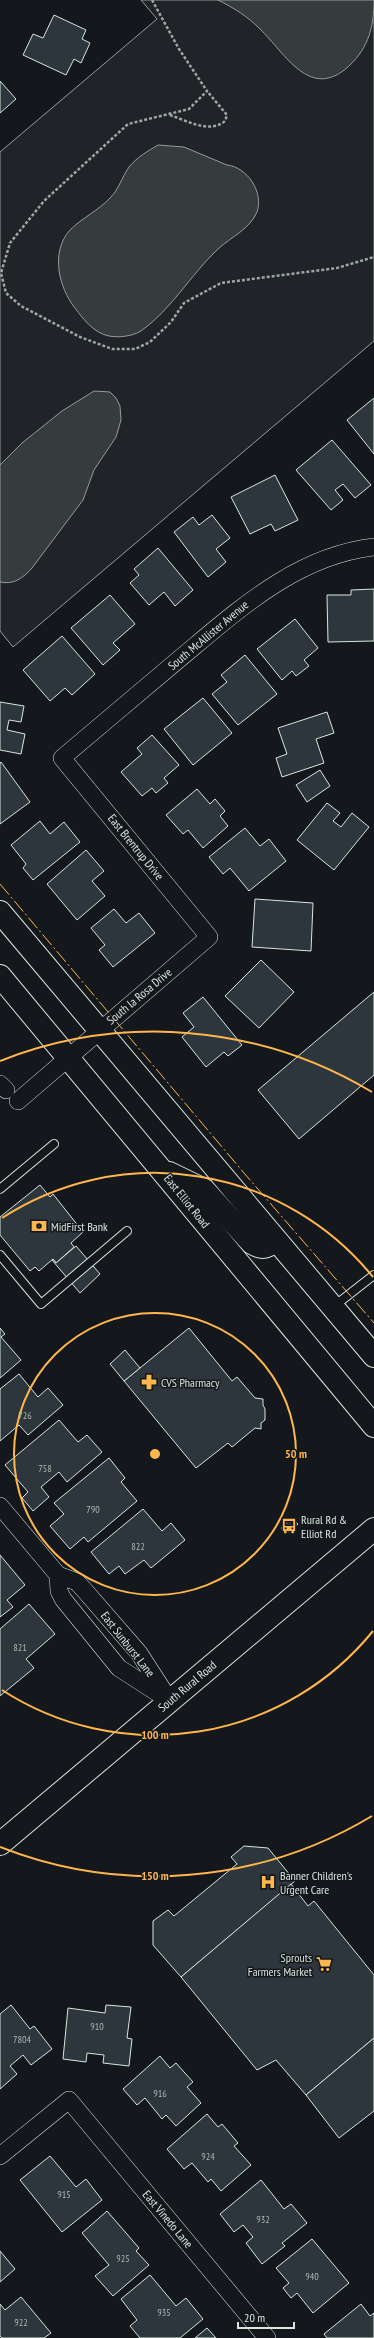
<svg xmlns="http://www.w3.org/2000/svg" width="374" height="2338" viewBox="0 0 374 2338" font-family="'PT Sans Narrow',sans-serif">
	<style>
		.green { fill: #202428; stroke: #939e99 }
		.water { fill: #363b3e; stroke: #939e99 }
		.building { fill: #2c363c; stroke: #d8e6dc }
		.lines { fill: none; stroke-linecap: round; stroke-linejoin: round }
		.lane-casing { stroke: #d8e6dc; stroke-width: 10 }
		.street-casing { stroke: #d8e6dc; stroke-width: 18 }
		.secondary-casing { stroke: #d8e6dc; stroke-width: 24 }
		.path { stroke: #9da8a2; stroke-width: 2.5; stroke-dasharray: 3 2; stroke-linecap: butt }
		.lane { stroke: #14181c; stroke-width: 8 }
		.street { stroke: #14181c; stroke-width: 17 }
		.secondary { stroke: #14181c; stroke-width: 22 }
		.power { stroke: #ffb74d; stroke-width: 1; stroke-dasharray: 14 3 2 3; stroke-linecap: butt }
		.ring { fill: none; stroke: #ffb74d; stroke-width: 2 }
		.labels { text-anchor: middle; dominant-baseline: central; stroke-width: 3; stroke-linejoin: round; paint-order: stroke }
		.number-label { font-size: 10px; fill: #adbab4 }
		.street-label { font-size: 12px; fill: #d8e6dc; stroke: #14181c }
		.poi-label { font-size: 12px; fill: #d8e6dc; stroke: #14181c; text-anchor: start }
		.centre { fill: #ffb74d; stroke: #14181c; stroke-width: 2 }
		.ring-label { font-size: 12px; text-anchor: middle; font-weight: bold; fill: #ffb74d; stroke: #14181c; stroke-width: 3; stroke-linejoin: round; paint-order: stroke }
	</style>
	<rect width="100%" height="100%" fill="#14181c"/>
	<polygon class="green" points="141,0 374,0 374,341 13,647 0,631 0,152 157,19"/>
	<g class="water">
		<path d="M218 0H374C374 26 369 47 349 66 310 102 285 53 260 29 247 16 234 8 218 0Z"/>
		<path d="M158 145 184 147 227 165C247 167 264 192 257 212 250 229 231 237 218 249 191 274 172 309 141 331 133 336 119 338 109 336 94 333 84 320 75 308 59 288 50 252 70 230 82 218 99 210 110 198 119 189 122 177 129 167 136 158 148 151 158 145Z"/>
		<path d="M94 391 110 392 116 398 120 406 121 420 116 437 94 470 83 500 32 568C23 578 14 585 0 582V465L22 443 62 411Z"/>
	</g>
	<g class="building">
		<polygon points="54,15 86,30 82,39 90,43 81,63 74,59 66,75 23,55 33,34 43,38"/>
		<polygon points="0,81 16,99 0,113"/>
		<polygon points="374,398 374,454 347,420"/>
		<polygon points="332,440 371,485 355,498 343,484 335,490 343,500 331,510 296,470"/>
		<polygon points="275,475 298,520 275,531 271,524 250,534 231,497"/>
		<polygon points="212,515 230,538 216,549 226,562 208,577 174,532 193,517 199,525"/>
		<polygon points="158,548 193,590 175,606 164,592 149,605 130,583 139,575 134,569"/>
		<polygon points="374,589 374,641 328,642 327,595 351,595 351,590"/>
		<polygon points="110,595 135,624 113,643 120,650 103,665 71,628"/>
		<polygon points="295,619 318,648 304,660 309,666 296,676 292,671 282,680 257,649"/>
		<polygon points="62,636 95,674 72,695 65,688 50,701 23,670"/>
		<polygon points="245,655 277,694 238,725 212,694 227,682 221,675"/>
		<polygon points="203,698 232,733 193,765 164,729"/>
		<polygon points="0,702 24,706 21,722 9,720 7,730 25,734 21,754 0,750"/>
		<polygon points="327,712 334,733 316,739 324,763 282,777 276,758 287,754 278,728"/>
		<polygon points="152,735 179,765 164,778 168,783 156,793 152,788 142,796 121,772 142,754 137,748"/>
		<polygon points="1,762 30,802 0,824 0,763"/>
		<polygon points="320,770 330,786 307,802 296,785"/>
		<polygon points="197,789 210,804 215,799 225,811 220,816 228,826 203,848 188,830 183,834 166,815"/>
		<polygon points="327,803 340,813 333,821 341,827 352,813 369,827 334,870 297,840"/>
		<polygon points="40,821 50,834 64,822 80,842 33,880 23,868 26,864 11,845"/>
		<polygon points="245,828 260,846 269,839 286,861 249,891 230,868 223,874 209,857"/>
		<polygon points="86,850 104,871 92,881 105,896 77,920 47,884"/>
		<polygon points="255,899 313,903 311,951 252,947"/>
		<polygon points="114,909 126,923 139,913 155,933 113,967 99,950 105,945 91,928"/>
		<polygon points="261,960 294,992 259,1028 225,996"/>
		<polygon points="374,992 374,1075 299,1139 258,1090"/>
		<polygon points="203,997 242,1045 228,1056 224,1052 206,1067 182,1037 194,1027 183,1013"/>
		<polygon points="40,1185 50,1197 53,1194 83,1232 71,1243 74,1247 56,1263 53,1259 39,1271 35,1267 30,1271 0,1235 0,1217"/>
		<polygon points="76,1246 100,1274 80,1293 52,1260 53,1259 56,1263"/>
		<polygon points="0,1328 5,1334 1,1337 21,1360 0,1378"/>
		<polygon points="189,1328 232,1381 237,1377 255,1398 263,1399 263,1405 265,1409 265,1420 261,1423 261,1429 255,1428 232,1447 228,1443 196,1468 124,1381"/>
		<polygon points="125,1350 140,1368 124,1381 110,1364"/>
		<polygon points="19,1374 38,1397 48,1388 63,1405 28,1435 19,1425 0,1441 0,1389"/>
		<polygon points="59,1420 78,1442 87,1435 102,1452 67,1482 59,1472 41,1487 49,1497 33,1511 22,1498 28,1492 5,1465"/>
		<polygon points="109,1458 125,1478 121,1482 137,1501 88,1542 84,1537 70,1549 50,1526 64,1514 54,1503"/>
		<polygon points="143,1509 162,1531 171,1523 185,1540 151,1568 144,1560 125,1574 119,1566 109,1574 91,1552"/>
		<polygon points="292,1518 298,1524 286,1534 281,1528"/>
		<polygon points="0,1555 25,1585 7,1600 13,1607 0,1617"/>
		<polygon points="29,1604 55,1634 26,1659 34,1668 0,1696 0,1629"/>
		<polygon points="244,1846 268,1848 295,1881 181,1977 153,1945 153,1921 168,1910 174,1916 237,1864 231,1857"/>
		<polygon points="291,1884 308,1906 314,1901 374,1975 374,2038 306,2095 276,2060 257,2070 181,1977"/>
		<polygon points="11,2005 30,2029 34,2026 52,2049 31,2065 23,2055 10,2066 17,2074 0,2089 0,2014"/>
		<polygon points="106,2005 131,2007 127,2038 132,2039 129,2066 103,2063 104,2055 87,2053 86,2062 63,2059 68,2008 105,2013"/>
		<polygon points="374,2038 374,2111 339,2138 306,2095"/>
		<polygon points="160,2056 170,2068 176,2063 193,2082 187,2087 201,2103 176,2126 166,2115 162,2119 145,2098 137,2105 123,2089"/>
		<polygon points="207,2114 218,2127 222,2124 238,2143 234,2146 251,2165 221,2191 211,2179 208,2182 192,2163 184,2169 167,2149"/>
		<polygon points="50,2156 76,2187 86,2179 102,2200 62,2232 20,2180"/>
		<polygon points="261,2180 284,2209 291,2204 307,2223 282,2243 285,2246 262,2264 246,2243 253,2237 243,2225 234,2232 220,2214"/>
		<polygon points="107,2211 139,2248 136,2251 149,2265 113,2296 95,2276 109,2265 82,2233"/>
		<polygon points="312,2239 349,2283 313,2313 297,2293 291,2298 283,2288 289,2283 276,2268"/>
		<polygon points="0,2251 15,2269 0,2282"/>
		<polygon points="150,2275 176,2306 186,2298 203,2319 180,2338 140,2338 130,2326 137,2320 121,2299"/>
		<polygon points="21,2297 51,2333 44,2338 2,2338 0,2336 0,2304 5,2310"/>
		<polygon points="361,2304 370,2316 374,2313 374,2338 327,2338 324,2334"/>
		<polygon points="207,2328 216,2338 195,2338"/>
	</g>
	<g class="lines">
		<defs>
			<g id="lane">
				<polyline points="0,1189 54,1144"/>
				<polyline points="0,1255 41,1304 127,1231"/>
				<polyline points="333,1307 374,1275"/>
			</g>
			<g id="street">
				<polyline points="0,1084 6,1090"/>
				<path d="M18 1101 209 937 62 758C101 725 139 693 178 660 236 612 295 556 374 547"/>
				<polyline points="0,1506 58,1575 77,1582 86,1592 139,1653 170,1701"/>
				<polyline points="58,1575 59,1591 63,1599 119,1668 164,1697"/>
				<polyline points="0,2156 69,2100 267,2338"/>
			</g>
			<g id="secondary">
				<polyline points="0,912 374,1356"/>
				<polyline points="0,976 374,1426"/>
				<path d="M169 1173 204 1190 252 1243C262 1249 266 1248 275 1241"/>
				<polyline points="0,1844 374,1529"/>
			</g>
		</defs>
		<use href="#lane" class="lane-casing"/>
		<use href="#street" class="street-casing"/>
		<use href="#secondary" class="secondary-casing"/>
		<g class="path">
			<polyline points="152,0 179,49 207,91 189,109 128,124 44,201 10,243 1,273 6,293 21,306 80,337 112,349 135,349 150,342 171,322 184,303 221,283 337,268 374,257"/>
			<path d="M170 115C187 121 210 134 225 121L227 115 207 91"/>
		</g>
		<use href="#lane" class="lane"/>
		<use href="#street" class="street"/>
		<use href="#secondary" class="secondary"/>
		<polyline class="power" points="0,884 244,1173 374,1323"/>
	</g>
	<g class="ring">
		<circle cx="155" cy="1454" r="141"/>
		<path d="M373 1631A281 281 0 0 1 2 1690M2 1218A281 281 0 0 1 373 1277"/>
		<path d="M372 1816A422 422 0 0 1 0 1847M0 1061A422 422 0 0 1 372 1092"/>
	</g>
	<defs>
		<symbol id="bank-bare" viewBox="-9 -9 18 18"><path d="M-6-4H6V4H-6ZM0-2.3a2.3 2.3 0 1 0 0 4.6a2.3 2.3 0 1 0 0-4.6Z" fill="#ffb74d" stroke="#14181c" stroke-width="2.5" paint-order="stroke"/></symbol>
		<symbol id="pharmacy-bare" viewBox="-9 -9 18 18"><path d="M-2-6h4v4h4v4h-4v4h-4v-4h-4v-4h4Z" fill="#ffb74d" stroke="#14181c" stroke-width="2.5" paint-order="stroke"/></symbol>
		<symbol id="bus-bare" viewBox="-9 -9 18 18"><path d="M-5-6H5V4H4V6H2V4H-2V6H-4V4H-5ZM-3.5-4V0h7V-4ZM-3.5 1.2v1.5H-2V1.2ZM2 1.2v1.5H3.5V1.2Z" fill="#ffb74d" stroke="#14181c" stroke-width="2.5" paint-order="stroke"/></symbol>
		<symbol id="hospital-bare" viewBox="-9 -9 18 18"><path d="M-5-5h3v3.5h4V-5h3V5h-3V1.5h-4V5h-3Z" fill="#ffb74d" stroke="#14181c" stroke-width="2.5" paint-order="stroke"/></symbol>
		<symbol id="supermarket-bare" viewBox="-9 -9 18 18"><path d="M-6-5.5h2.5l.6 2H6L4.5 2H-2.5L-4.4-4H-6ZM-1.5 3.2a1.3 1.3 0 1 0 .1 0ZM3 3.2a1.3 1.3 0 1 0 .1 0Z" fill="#ffb74d" stroke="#14181c" stroke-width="2.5" paint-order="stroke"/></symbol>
	</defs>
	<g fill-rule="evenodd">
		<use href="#bank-bare" x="28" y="1215" width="22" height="22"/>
		<use href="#pharmacy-bare" x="138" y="1371" width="22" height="22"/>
		<use href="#bus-bare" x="278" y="1515" width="22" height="22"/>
		<use href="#hospital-bare" x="257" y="1871" width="22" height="22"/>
		<use href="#supermarket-bare" x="313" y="1953" width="22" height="22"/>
	</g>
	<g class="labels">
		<g class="number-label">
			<text x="25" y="1415">726</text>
			<text x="45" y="1468">758</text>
			<text x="93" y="1509">790</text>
			<text x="138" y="1546">822</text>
			<text x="20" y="1647">821</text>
			<text x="97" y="2026">910</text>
			<text x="22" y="2039">7804</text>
			<text x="160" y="2093">916</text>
			<text x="208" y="2156">924</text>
			<text x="64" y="2194">915</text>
			<text x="263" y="2219">932</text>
			<text x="123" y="2258">925</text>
			<text x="312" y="2276">940</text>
			<text x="164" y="2312">935</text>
			<text x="21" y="2322">922</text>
		</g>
		<g class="street-label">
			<text transform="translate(208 635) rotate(-40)">South McAllister Avenue</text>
			<text transform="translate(136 847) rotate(51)">East Brentrup Drive</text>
			<text transform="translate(139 996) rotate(-40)">South la Rosa Drive</text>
			<text transform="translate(187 1201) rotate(51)">East Elliot Road</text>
			<text transform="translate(128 1644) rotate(52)">East Sunburst Lane</text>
			<text transform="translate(187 1686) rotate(-40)">South Rural Road</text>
			<text transform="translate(168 2219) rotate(50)">East Vinedo Lane</text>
		</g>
		<g class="poi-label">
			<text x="51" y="1226">MidFirst Bank</text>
			<text x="161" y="1382">CVS Pharmacy</text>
			<text x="301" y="1519">Rural Rd &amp;<tspan x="301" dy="14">Elliot Rd</tspan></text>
			<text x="280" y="1875">Banner Children's<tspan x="280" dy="14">Urgent Care</tspan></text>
			<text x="312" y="1957" text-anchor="end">Sprouts<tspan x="312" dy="14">Farmers Market</tspan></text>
		</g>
	</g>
	<circle cx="155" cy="1454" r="6" class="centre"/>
	<g class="ring-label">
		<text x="296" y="1458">50 m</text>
		<text x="155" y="1739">100 m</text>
		<text x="155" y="1880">150 m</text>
	</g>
	<path d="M238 2322v6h56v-6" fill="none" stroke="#d8e6dc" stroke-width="2"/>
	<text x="244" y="2322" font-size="12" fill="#d8e6dc" stroke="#14181c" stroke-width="3" paint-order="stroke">20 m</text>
</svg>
